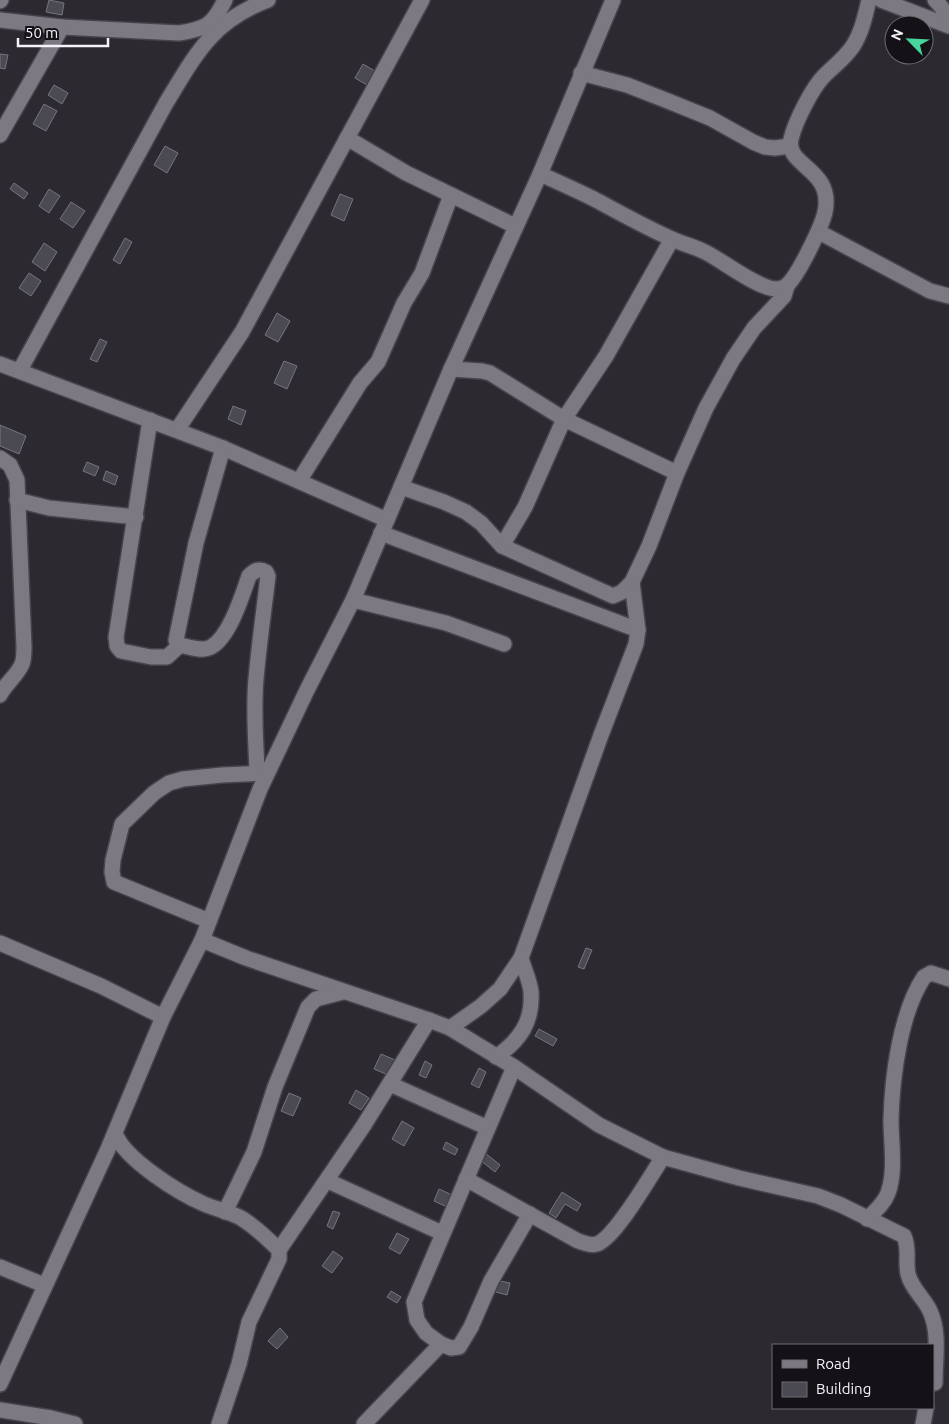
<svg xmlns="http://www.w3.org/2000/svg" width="949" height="1424" viewBox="0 0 949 1424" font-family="Ubuntu,sans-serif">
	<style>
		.building { fill: #4b4952; stroke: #77747e }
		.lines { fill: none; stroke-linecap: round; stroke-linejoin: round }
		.minor-casing { stroke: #46444a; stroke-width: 18 }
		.minor { stroke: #7c7983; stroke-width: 15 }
	</style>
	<rect width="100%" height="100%" fill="#2c2931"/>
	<g class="building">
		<polygon points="49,0 64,3 62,15 46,12"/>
		<polygon points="0,54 8,55 5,69 0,68"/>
		<polygon points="363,64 375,71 367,85 355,78"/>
		<polygon points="54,85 68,93 62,104 48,95"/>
		<polygon points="44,104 57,111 46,131 33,124"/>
		<polygon points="165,146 178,153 167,173 154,165"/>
		<polygon points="14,183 28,193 24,199 10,189"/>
		<polygon points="49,189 60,196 49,213 39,206"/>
		<polygon points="340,194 353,199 344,221 331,215"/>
		<polygon points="71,202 85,211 73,228 60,219"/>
		<polygon points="125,238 132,242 120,264 113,260"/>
		<polygon points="44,243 57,252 45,271 32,262"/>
		<polygon points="29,273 41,281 31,296 19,288"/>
		<polygon points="277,313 290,321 278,342 265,335"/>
		<polygon points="100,339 107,342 97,362 90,359"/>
		<polygon points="284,361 297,366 287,389 274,383"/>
		<polygon points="233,406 246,411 241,425 228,419"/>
		<polygon points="0,425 26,436 19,454 0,446"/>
		<polygon points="87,462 99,467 95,476 83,471"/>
		<polygon points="106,471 118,476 115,485 103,480"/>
		<polygon points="586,948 592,950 584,969 578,967"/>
		<polygon points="539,1029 557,1039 553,1046 535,1036"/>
		<polygon points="381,1054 395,1060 388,1075 374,1069"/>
		<polygon points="425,1061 432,1065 426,1078 419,1075"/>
		<polygon points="479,1068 486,1072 479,1088 471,1084"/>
		<polygon points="356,1090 369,1098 361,1110 349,1103"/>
		<polygon points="289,1093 301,1098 293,1116 281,1111"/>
		<polygon points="402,1121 414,1128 404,1146 392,1139"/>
		<polygon points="446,1142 458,1149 455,1155 443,1149"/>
		<polygon points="485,1153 500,1165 495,1172 480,1160"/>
		<polygon points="439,1189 452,1195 447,1207 434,1201"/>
		<polygon points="562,1192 581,1204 577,1211 565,1204 556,1218 549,1213"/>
		<polygon points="333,1211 340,1213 333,1229 327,1226"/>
		<polygon points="397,1233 409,1239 400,1254 389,1248"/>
		<polygon points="333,1251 343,1258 332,1273 322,1266"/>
		<polygon points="495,1280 510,1283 507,1295 492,1291"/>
		<polygon points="391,1291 401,1297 397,1303 387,1297"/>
		<polygon points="280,1328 288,1337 277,1349 268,1341"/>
	</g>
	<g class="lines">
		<defs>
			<g id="minor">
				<polyline points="881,0 949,26"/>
				<path d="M935 0C943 8 947 14 948 25"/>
				<polyline points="0,1 1,0"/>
				<path d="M0 20 62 27 179 33C206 29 213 25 225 0"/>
				<polyline points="581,73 627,85 668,101 710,118 753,142 765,147 775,148 790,146"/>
				<polyline points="0,135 62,27"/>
				<polyline points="347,138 406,173 515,226"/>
				<path d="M540 174C558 182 576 190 594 199 620 213 645 227 672 239 683 244 696 247 707 253 724 262 759 289 777 289 780 289 785 287 787 285 798 276 822 226 825 212 834 168 785 167 791 139 795 122 812 88 824 76 834 66 845 58 853 46 862 32 865 16 869 0"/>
				<polyline points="819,232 930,291 949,296"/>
				<polyline points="0,364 223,448 387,520"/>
				<polyline points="451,369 482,371 490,373 564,419 677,473"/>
				<path d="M20 370 166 103C196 54 212 21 268 0"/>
				<polyline points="150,420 116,637 117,646 121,651 151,657 167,657 180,645"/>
				<polyline points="177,430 242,332 422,0"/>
				<path d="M223 448 196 543 176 640 180 645C189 647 202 652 211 647 230 636 242 596 249 576 255 570 259 568 266 572L268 576C264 610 259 645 256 679 253 710 256 741 257 772"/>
				<path d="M0 458 10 465 17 480 24 647C24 652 24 659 22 664 17 676 5 684 0 695"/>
				<polyline points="299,481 360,383 378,362 404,303 422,273 451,195"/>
				<polyline points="401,487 444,502 466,512 481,523 502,546 613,596 622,592 632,582 649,546 677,473 706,408 733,359 754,328 784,296 787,286"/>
				<polyline points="17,500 49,508 136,517"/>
				<polyline points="381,533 638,630"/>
				<polyline points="502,546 525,507 564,419 606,356 672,239"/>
				<polyline points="353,600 446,623 504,644"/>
				<polyline points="209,921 114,882 112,872 113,860 122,824 154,793 169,783 183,779 222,775 265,773"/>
				<path d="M202 940 246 958 429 1020 450 1028 514 1067 599 1125 663 1157 739 1178 818 1196 841 1205 904 1236C910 1250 905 1260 908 1274 911 1288 924 1298 930 1311 940 1333 935 1358 935 1383"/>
				<polyline points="0,943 101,986 163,1017"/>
				<polyline points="450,1028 481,1006 500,989 521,958 601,735 636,644 638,630 632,582"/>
				<path d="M496 1057C520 1040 533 1022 531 992 530 981 524 969 521 958"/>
				<polyline points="514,1067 414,1302 417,1320 426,1333 441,1344 451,1348 459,1347 471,1327 491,1281 530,1214"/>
				<polyline points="390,1084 488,1128"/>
				<path d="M115 1133C124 1159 179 1193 204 1204 216 1209 230 1212 241 1218 254 1226 268 1239 279 1250V1259L249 1322 239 1364 219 1424"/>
				<path d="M466 1179 578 1241C584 1243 591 1246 597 1244 616 1237 651 1175 663 1157"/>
				<polyline points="328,1181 442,1233"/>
				<polyline points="225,1212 254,1152 275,1087 308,1007 316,999 343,992"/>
				<path d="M867 1219C875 1211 884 1204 888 1193 896 1171 891 1143 891 1120 892 1078 900 1013 924 977L931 973 949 979"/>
				<polyline points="279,1250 364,1125 429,1020"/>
				<polyline points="0,1267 44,1285"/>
				<polyline points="0,1384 108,1149 163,1017 202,940 260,789 307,690 353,600 451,369 540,174 613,0"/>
				<polyline points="0,1410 51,1418 75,1424"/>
				<polyline points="364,1424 441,1344"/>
				<polyline points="923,1424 926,1408"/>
			</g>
		</defs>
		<use href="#minor" class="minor-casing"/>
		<use href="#minor" class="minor"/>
	</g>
	<rect x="772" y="1344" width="162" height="65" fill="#141216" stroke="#6e6c71"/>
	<rect x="782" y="1360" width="25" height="8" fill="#7c7983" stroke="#6e6c71"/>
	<text x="816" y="1369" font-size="15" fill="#f5f4f9">Road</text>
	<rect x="782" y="1382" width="25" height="15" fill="#4b4952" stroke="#6e6c71"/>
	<text x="816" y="1394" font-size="15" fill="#f5f4f9">Building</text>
	<g transform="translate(909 40) rotate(294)"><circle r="24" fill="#141216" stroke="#6e6c71"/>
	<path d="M0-4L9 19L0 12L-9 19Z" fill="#47d49d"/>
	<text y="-8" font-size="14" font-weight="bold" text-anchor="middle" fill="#f5f4f9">N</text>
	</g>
	<path d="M18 38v8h90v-8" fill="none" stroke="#f5f4f9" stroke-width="2.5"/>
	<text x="25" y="38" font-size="15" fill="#f5f4f9" stroke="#141216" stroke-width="4" paint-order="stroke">50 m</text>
</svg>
